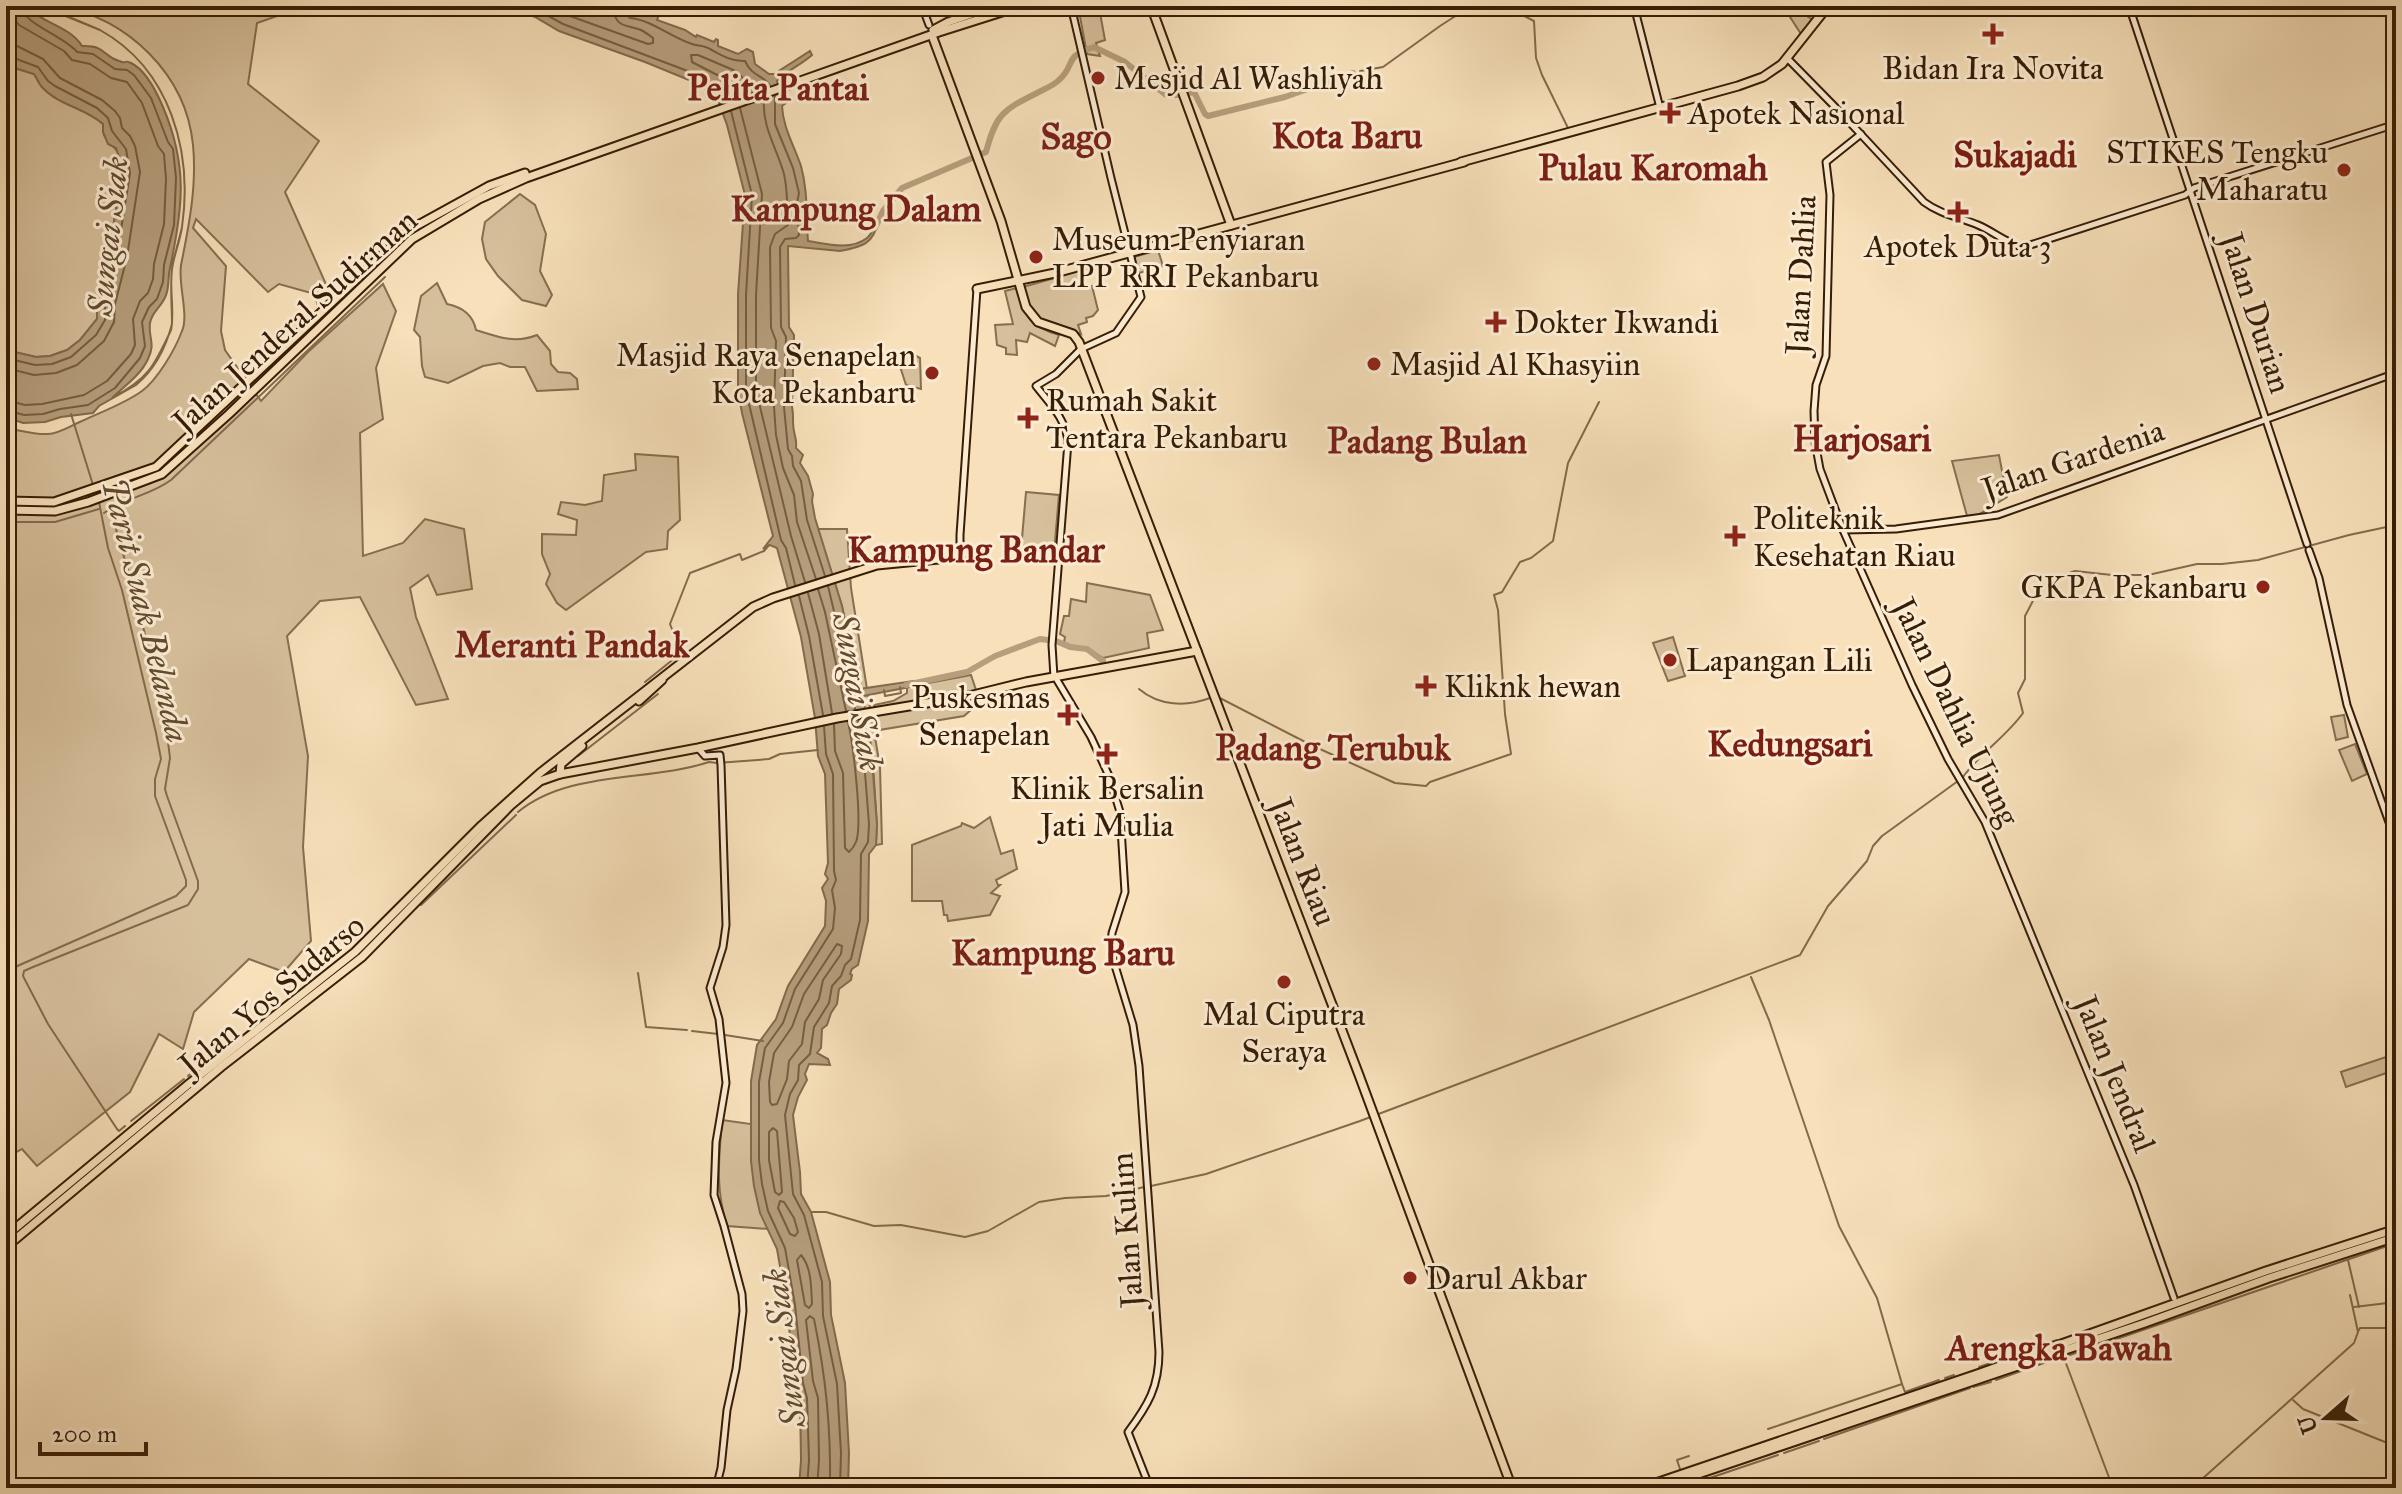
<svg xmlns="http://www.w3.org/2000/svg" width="2402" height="1494" viewBox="0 0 2402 1494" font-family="'IM FELL Great Primer',serif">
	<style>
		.green { fill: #d6bf9b; stroke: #866e50; stroke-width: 2 }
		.water { fill: #b69e7c; stroke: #836a4c; stroke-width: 2 }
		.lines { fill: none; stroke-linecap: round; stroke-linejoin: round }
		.shore { stroke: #765e40; stroke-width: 2 }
		.stream { stroke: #836a4c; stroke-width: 2 }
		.river { stroke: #b69e7c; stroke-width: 6 }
		.secondary-casing { stroke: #371d05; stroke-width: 9 }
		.primary-casing { stroke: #371d05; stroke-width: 11 }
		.secondary { stroke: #faebd2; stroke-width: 5 }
		.primary { stroke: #f7e0ba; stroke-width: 7 }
		.poi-dot { fill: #8f2418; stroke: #faebd2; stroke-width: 3 }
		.labels { text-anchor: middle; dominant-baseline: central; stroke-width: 6; stroke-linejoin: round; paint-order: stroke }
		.poi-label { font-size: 32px; fill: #371d05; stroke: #faebd2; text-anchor: start }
		.street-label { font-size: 32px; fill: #371d05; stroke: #faebd2 }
		.water-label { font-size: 34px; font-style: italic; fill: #634a2f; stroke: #faebd2 }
		.quarter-label { font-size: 36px; font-weight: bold; fill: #7a1f14; stroke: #faebd2 }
	</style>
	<rect width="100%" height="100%" fill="#f7e0ba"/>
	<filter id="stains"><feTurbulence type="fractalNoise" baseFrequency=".0025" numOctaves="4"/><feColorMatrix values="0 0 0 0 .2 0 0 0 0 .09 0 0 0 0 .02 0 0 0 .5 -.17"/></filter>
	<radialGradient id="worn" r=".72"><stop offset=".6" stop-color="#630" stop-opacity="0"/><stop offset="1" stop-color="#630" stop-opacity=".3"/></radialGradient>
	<g class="green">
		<path d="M60 6H287L289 12 257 23 248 84 319 141 285 192 329 291 317 303 315 294 279 284 268 292 196 219 193 228 226 266 221 331 225 350 261 401 308 352 383 284 396 311 376 368 383 419 360 433 363 556 403 543 425 519 464 529 472 589 437 595 428 575 410 588 416 617 448 699 416 705 360 597 320 601 287 636 308 756 303 847 311 941 284 972 249 959 194 1012 183 1049 159 1034 130 1092 37 1166 22 1149 6 1158V428C19 430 35 435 48 434 59 434 72 425 82 421 101 412 124 404 142 391 157 380 175 350 182 331 189 315 178 285 181 265 189 226 197 185 193 145 186 74 128 19 60 6Z"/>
		<polygon points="1078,6 1107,6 1108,10 1100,13 1105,40 1096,43 1100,56 1087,54"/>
		<polygon points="1783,6 1791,6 1813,20 1801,34"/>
		<path d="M6 61 15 68 34 74C37 78 38 82 41 85 56 105 86 108 103 124L104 135 118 152 122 173 109 253 97 302V319L80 340 67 350 50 356 36 357 6 350Z"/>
		<polygon points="520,194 535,205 546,234 540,271 552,295 546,306 522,300 498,276 486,259 482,239 485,222"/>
		<polygon points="1158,250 1163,266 1139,273 1134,257"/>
		<path d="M1079 271 1085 288 1092 286 1098 310 1093 316 1086 318 1087 322 1078 325 1081 334C1045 318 1036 331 1023 287Z"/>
		<path d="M437 283 447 304C462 307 473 315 476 330 498 337 515 344 537 335L550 351 551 364 558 372 570 373 577 379 578 389 537 391 525 367H510L500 363 483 366 448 383 425 377 422 366 420 337 414 330 421 296Z"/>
		<path d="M1017 288C1025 317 1029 326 1059 335L1055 346 1030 333 1027 342 1016 340 1017 355 1006 354V348L997 345 995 325 1013 324 1005 291Z"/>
		<polygon points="916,356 920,358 921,389 906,385 898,360 902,357"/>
		<polygon points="635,454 678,457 680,520 668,531 667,549 646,552 566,610 557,603 546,584 550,574 542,554 542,534 576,535 577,520 558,514 561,502 585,505 602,501 604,475 636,470"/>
		<polygon points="1999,455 2007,497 1978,515 1967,516 1952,461"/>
		<polygon points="1026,492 1059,495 1054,553 1021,550"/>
		<polygon points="818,529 847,529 851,588 867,689 859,690 842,606"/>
		<path d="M1087 583 1150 595 1163 630 1147 633 1149 648 1103 658C1088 647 1077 650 1064 642L1065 637 1060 634 1064 616H1069L1071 599 1086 602Z"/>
		<polygon points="1673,637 1685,676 1668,681 1653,643"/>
		<polygon points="971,675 980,702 964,716 879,730 874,705 893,701 907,693 907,687"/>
		<polygon points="868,695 880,767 882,844 876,845 877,825 873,765 863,704 863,696"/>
		<polygon points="2344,715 2348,737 2336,740 2331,717"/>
		<polygon points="2355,744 2367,774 2352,781 2339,750"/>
		<polygon points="990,817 1001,854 1013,850 1017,869 996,880 998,885 1000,885 991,893 1000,896 990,915 948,921 947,915 944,915 942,901 912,901 912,845 961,826 962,823 974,828"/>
		<polygon points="2389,1056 2392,1071 2346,1087 2341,1072"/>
		<path d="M722 1120 751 1124C751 1160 752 1196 768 1229L727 1226C715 1187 719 1160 722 1120Z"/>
	</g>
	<g class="water">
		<path d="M6 6H26C41 23 70 26 82 46 106 45 102 56 119 61 130 65 121 59 131 63 146 70 157 93 163 107 188 166 183 207 170 268 168 276 169 284 167 292 164 306 152 310 150 323 148 338 156 343 148 359 141 375 123 387 112 398 148 379 154 367 171 330 175 311 169 289 172 269 174 255 179 241 182 227 193 151 170 69 100 30L46 8 43 6 100 30C170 69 193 151 182 227 180 241 174 255 172 269 170 287 172 306 172 324 166 347 154 370 136 385L99 406 93 413 61 417 45 422 23 423 6 417V350L36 357 50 356 67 350 80 340 97 319V302L109 253 121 178V163L116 148 108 144 103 132V124C86 108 57 105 41 86 38 82 37 78 34 74L15 68 6 61Z"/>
		<path d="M508 6H630L635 12 636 6 649 14 655 6 661 10 657 20 685 30 696 37 697 35 714 42 716 39 718 40V46L738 54 747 49 753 52 755 64 769 74H774L810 51 812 55C801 65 786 71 777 81 778 89 783 95 786 103L782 106C783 128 794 145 801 166 808 191 806 215 808 241 827 244 850 251 867 238 872 234 874 226 878 221 874 244 862 247 840 251L788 246 789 327 794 335 792 407C794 415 792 423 794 431 795 438 797 440 796 448L803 455 800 463 808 476 813 494 812 501 815 518 842 606 859 689 913 681 915 686 863 696 871 746 877 825 876 845 869 854 868 921 858 965 852 969 850 974 852 975 851 980 839 989 837 1004 831 1013 827 1025 822 1029 821 1048 817 1053 828 1059 830 1065 809 1064 805 1074 807 1080 798 1097 793 1115 800 1172 801 1194 811 1212 830 1282 831 1315 845 1383 849 1453 848 1488H799L801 1460 800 1399 795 1386 787 1307 777 1249 760 1213 754 1186 751 1161V1081L757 1045 776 1019 788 986 825 926 826 901 822 888 828 879 825 874 828 863 825 774 818 756 815 718 801 637 777 548 770 545 763 549 773 536 742 413 738 391V294L745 195 727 125 716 95 689 80 645 62 559 31 535 17Z"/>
	</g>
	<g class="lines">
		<g class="shore">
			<polyline points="530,6 563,24 693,73 721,88 727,101"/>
			<path d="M552 6 567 15 648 44 653 43V38C649 35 645 32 641 30 626 24 615 29 613 6"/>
			<path d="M623 6 624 12 630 18C652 20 670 37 692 44 698 46 704 45 710 49 721 55 732 62 745 61 752 77 764 75 770 86"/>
			<polyline points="6,44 15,45 43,59 60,78 102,100 115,111 120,118 122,128 130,136 135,146 140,172 127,257 115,304 114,322 104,341 77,365 56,373 34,375 6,368"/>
			<polyline points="6,54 12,55 19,60 38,67 48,81 55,86 97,108 108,118 112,131 126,149 130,173 117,255 105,303 105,320 96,335 71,357 52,364 35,365 6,358"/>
			<polyline points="775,96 775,124 793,168 799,193 797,203 799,235 796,238 785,239 780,247 781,327 786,337 784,407 788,449 792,456 793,466 801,481 807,520 825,576"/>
			<polyline points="737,98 732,86 727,80 692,62 691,55 698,55 738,72 746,82 759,90"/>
			<path d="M764 100C762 128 777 148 784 174 788 191 787 208 788 225L775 234 770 247 771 328 776 341 774 407 776 435 783 468 794 495 797 522 816 579"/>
			<polyline points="740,108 762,194 756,295 756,390 791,536 805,582"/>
			<polyline points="731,111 752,195 746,295 746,391 781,540 786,548 795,585"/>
			<polyline points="6,400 25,405 42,404 84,395 107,381 131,354 135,345 133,319 140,301 148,293 153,279 154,264 164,224 166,179 164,154 158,146 142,103 127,82 111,78 90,64 72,60 64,51 19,25 12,16 11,6"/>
			<path d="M6 410 24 415 43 414 60 409 88 405 115 388 140 358 145 346 142 322 149 307 157 299 163 282 164 265 174 225 176 178 173 149 168 142 151 98 134 75 127 70 115 69 93 54 77 52C64 36 23 24 21 6"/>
			<polyline points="828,586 854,696 855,709"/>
			<polyline points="818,589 825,612 846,711"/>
			<polyline points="808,593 819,634 832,713"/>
			<polyline points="799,596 809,636 823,715"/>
			<path d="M834 724 835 751 843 773 845 848 849 852C852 849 854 847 856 842 863 824 853 743 848 722"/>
			<polygon points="837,944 842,946 841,954 823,980 819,999 805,1022 802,1044 789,1061 787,1079 777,1104 772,1105 770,1102 769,1082 774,1053 792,1027 804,994"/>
			<polygon points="773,1128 777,1131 782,1192 779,1195 775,1192 769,1160 769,1132"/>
			<polygon points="780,1201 784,1202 794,1218 798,1232 795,1236 790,1234 778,1208"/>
			<path d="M801 1255C812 1268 811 1288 812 1304L809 1308 805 1305 797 1260Z"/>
			<polyline points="807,1488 809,1460 807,1398 803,1383 795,1305 785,1248 768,1211 762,1184 759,1160 759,1082 765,1048 783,1023 795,989 833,929 835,908 832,890 836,880 834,871 833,774 826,754 824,726"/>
			<path d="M817 1488 819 1460 818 1398 813 1381 806 1320 810 1316 814 1319C826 1378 831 1428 830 1488"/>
			<polyline points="840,1488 841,1453 837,1384 823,1316 822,1282 804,1215 793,1194 785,1115 790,1094 798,1080 799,1065 810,1054 814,1027 829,1003 832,986 841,976 845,965 851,959 860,920 861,854 868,842 869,824 863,747 858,720"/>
		</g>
		<g class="stream">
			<polyline points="1505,6 1534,21 1536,58 1542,75 1568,128"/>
			<polyline points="1360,71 1383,67 1440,26 1471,6"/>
			<polyline points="71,414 93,485"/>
			<polyline points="112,506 117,534 135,593 165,718 170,758 165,789 167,796 198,881 198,889 188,905 33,967 24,971 23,976 48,1024 117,1129 119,1131 125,1126"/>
			<path d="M104 513C125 498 151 495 171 480L385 277"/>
			<polyline points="6,522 55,522 99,509"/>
			<polyline points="645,682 681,653 670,624 690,573 740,554 742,560 764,551 769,545"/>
			<path d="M1139 689C1159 706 1186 707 1210 698"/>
			<polyline points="884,690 885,696 901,693 900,687"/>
			<polyline points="1216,696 1311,745 1395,783 1426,786 1430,782 1511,754 1505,714 1498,610 1494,595 1502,592 1520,562 1531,558 1553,541 1568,463 1599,402"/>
			<polyline points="578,756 658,694"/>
			<path d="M1963 777C1980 753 2006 737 2023 713L2018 693 2025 679V616L2036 595 2047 585 2066 574 2075 571 2112 575H2148L2197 564H2222L2258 560 2349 535 2396 525"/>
			<path d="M518 812C569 770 648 782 709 762L717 763 769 759 780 754 818 750"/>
			<polyline points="421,905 516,815"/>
			<polyline points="6,971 176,896 186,886 186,880 155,796 155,779 161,759 156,733 122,590 108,548 99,502"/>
			<polyline points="638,973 646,1027 687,1030"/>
			<polyline points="1751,977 1769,1020 1839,1226 1877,1298 1902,1384"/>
			<polyline points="692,1031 718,1034"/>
			<polyline points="725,1035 763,1041"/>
			<polyline points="188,1076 216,1052"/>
			<polyline points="131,1121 184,1079"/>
			<polyline points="1151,1186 1206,1174 1360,1121 1800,955 1828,906 1867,861 1873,846 1882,836 1958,781"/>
			<polyline points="812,1212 826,1212 874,1226 901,1225 965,1237 988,1231 1039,1202 1065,1198 1106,1196 1144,1187"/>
			<polyline points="2348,1260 2359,1307"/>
			<polyline points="2354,1307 2396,1302"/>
			<polyline points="2359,1330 2360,1328 2396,1328"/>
			<polyline points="2039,1346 2057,1340"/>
			<polyline points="2064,1357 2396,1243"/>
			<polyline points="2064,1358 2113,1488"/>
			<polyline points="1979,1367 2029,1350"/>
			<polyline points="1945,1378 1954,1375"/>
			<polyline points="1996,1380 2061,1357"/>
			<polyline points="1973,1387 1991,1382"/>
			<polyline points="2293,1400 2303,1409 2385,1442"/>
			<polyline points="1768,1429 1902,1384 1905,1392 1939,1380"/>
			<polyline points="1824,1439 1970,1388"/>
			<polyline points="1784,1453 1819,1441"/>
			<polyline points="1680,1469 1677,1460 1689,1456"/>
			<polyline points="1680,1488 1778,1455"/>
			<polyline points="2192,1488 2354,1343 2358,1332 2350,1295"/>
		</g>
		<g class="river">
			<path d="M875 228 883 211 902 188 986 152C996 114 1003 110 1037 93 1044 89 1053 86 1059 80 1077 64 1062 57 1094 47L1125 62 1166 95H1178L1194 92 1205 114 1208 116 1285 97 1353 73"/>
			<polyline points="906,685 967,672 995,656 1040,639 1056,641 1070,647 1087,649 1103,661"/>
		</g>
		<defs>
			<g id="secondary">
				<polyline points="922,6 929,25"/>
				<polyline points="1634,6 1660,108"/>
				<polyline points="2129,6 2307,544"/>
				<path d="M1788 59 1840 112 1924 202C1940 214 1959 217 1978 225 1993 231 2008 245 2024 247L2185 195 2194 188 2396 124"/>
				<polyline points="1861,134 1826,162 1830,195 1826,356 1816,385 1814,411 1815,442 1820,469 1843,530 1912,685 1948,759 1985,822 2134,1185 2174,1298"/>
				<polyline points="1843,530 1896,529 1998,515 2396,373"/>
				<polyline points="2309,550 2319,578 2347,705 2396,842"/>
				<polyline points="975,556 960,552 960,535 977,289"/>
				<path d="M1054 677 1052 645 1068 442C1066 419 1050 404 1036 386L1056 374 1081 349 1116 333 1141 297 1111 178 1071 6"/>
				<path d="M1057 680 1091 737 1109 776 1120 812 1125 892 1112 933 1111 945 1113 959 1133 1025 1139 1066 1159 1352C1159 1387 1148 1405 1128 1432L1150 1488"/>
				<polyline points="698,748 705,756 720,755 721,765 726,925 723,947 710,988 719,1019 726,1083 716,1142 714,1195 724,1226 742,1294 743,1311 736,1369 727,1410 721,1468 716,1488"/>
			</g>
			<g id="primary">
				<polyline points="1151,6 1231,225"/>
				<polyline points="933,30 948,22 995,6"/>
				<polyline points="933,38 1001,221 1026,307 1038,322 1073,334 1079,342 1359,1075 1512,1488"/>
				<polyline points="1461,162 1738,86 1763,77 1782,64 1828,6"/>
				<polyline points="977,289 1055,273 1464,162"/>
				<polyline points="6,501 54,502 156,467 409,230 489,186 525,173"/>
				<polyline points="6,510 55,511 88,502 162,474 229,414 412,239 479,199 526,178 939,32 1021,6"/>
				<polyline points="639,701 662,680"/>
				<polyline points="560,774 561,764 582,746"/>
				<polyline points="6,1236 190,1083 355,952 482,825 540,773 753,607 773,598 877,565 959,557"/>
				<polyline points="6,1247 221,1067 362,957 511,805 540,781 560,774 698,748 837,718 969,696 1026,682 1197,651"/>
				<polyline points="1641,1488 1980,1373 2266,1271 2396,1229"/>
				<polyline points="1657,1488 2145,1323 2269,1278 2396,1237"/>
			</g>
		</defs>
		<use href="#secondary" class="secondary-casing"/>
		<use href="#primary" class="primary-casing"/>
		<use href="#secondary" class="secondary"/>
		<use href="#primary" class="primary"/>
	</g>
	<g class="poi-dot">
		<path d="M1989 22h8v8h8v8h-8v8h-8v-8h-8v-8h8z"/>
		<circle cx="1098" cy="78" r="8"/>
		<path d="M1666 101h8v8h8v8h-8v8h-8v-8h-8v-8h8z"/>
		<circle cx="2344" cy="170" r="8"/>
		<path d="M1954 200h8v8h8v8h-8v8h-8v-8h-8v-8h8z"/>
		<circle cx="1036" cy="257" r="8"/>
		<path d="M1492 310h8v8h8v8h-8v8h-8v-8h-8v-8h8z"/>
		<circle cx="1374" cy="364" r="8"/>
		<circle cx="932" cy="373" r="8"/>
		<path d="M1024 406h8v8h8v8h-8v8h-8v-8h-8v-8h8z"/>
		<path d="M1731 524h8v8h8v8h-8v8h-8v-8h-8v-8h8z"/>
		<circle cx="2263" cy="587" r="8"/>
		<circle cx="1670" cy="660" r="8"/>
		<path d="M1422 674h8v8h8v8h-8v8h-8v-8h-8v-8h8z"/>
		<path d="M1064 703h8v8h8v8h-8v8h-8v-8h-8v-8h8z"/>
		<path d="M1103 742h8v8h8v8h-8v8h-8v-8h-8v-8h8z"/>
		<circle cx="1284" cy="982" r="8"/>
		<circle cx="1410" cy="1278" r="8"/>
	</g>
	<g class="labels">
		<g class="poi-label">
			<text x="1993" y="68" text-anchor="middle">Bidan Ira Novita</text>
			<text x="1114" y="78">Mesjid Al Washliyah</text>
			<text x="1688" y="113">Apotek Nasional</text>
			<text x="2328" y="152" text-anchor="end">STIKES Tengku<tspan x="2328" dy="37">Maharatu</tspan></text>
			<text x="1052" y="239">Museum Penyiaran<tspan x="1052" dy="37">LPP RRI Pekanbaru</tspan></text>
			<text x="1958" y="246" text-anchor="middle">Apotek Duta 3</text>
			<text x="1514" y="322">Dokter Ikwandi</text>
			<text x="916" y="355" text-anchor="end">Masjid Raya Senapelan<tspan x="916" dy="37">Kota Pekanbaru</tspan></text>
			<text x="1390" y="364">Masjid Al Khasyiin</text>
			<text x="1046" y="400">Rumah Sakit<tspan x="1046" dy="37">Tentara Pekanbaru</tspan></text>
			<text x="1753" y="518">Politeknik<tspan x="1753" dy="37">Kesehatan Riau</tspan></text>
			<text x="2247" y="587" text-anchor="end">GKPA Pekanbaru</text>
			<text x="1686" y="660">Lapangan Lili</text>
			<text x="1444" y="686">Kliknk hewan</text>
			<text x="1050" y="697" text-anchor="end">Puskesmas<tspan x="1050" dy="37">Senapelan</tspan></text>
			<text x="1107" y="788" text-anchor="middle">Klinik Bersalin<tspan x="1107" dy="37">Jati Mulia</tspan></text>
			<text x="1284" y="1014" text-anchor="middle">Mal Ciputra<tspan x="1284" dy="37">Seraya</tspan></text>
			<text x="1426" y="1278">Darul Akbar</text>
		</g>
		<g class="street-label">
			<text transform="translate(1801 275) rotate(-87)">Jalan Dahlia</text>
			<text transform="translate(2256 313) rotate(72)">Jalan Durian</text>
			<text transform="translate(295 321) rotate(-42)">Jalan Jenderal Sudirman</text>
			<text transform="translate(2073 460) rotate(-19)">Jalan Gardenia</text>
			<text transform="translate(1956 712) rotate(64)">Jalan Dahlia Ujung</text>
			<text transform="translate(1303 862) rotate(69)">Jalan Riau</text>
			<text transform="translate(272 995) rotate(-40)">Jalan Yos Sudarso</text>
			<text transform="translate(2115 1074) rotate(68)">Jalan Jendral</text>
			<text transform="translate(1127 1230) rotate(-94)">Jalan Kulim</text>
		</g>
		<g class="water-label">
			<text transform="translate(108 236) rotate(-84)">Sungai Siak</text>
			<text transform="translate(146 610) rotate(76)">Parit Suak Belanda</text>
			<text transform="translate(858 692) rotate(80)">Sungai Siak</text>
			<text transform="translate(784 1348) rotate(-97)">Sungai Siak</text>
		</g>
		<g class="quarter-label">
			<text x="778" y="88">Pelita Pantai</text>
			<text x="1347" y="136">Kota Baru</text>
			<text x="1076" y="137">Sago</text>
			<text x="2015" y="155">Sukajadi</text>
			<text x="1653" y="168">Pulau Karomah</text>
			<text x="856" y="209">Kampung Dalam</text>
			<text x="1862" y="439">Harjosari</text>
			<text x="1427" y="441">Padang Bulan</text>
			<text x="976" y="550">Kampung Bandar</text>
			<text x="572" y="645">Meranti Pandak</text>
			<text x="1790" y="744">Kedungsari</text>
			<text x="1333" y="748">Padang Terubuk</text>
			<text x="1063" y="953">Kampung Baru</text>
			<text x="2059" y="1348">Arengka Bawah</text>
		</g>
	</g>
	<rect width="2402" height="1494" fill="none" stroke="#f7e0ba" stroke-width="32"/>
	<rect x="8" y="8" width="2386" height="1478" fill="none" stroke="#371d05" stroke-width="4"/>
	<rect x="16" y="16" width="2370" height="1462" fill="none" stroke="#371d05" stroke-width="2"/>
	<g transform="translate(2326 1418) rotate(250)" stroke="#faebd2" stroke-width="6" paint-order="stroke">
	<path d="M0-6L14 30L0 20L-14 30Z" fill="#371d05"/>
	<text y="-12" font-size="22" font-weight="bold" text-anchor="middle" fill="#371d05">U</text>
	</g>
	<path d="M40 1442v12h106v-12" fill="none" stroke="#371d05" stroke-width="4"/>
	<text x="52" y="1442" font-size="24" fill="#371d05" stroke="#faebd2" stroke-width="6" paint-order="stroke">200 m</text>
	<rect width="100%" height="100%" filter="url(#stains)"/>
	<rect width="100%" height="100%" fill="url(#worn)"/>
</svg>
